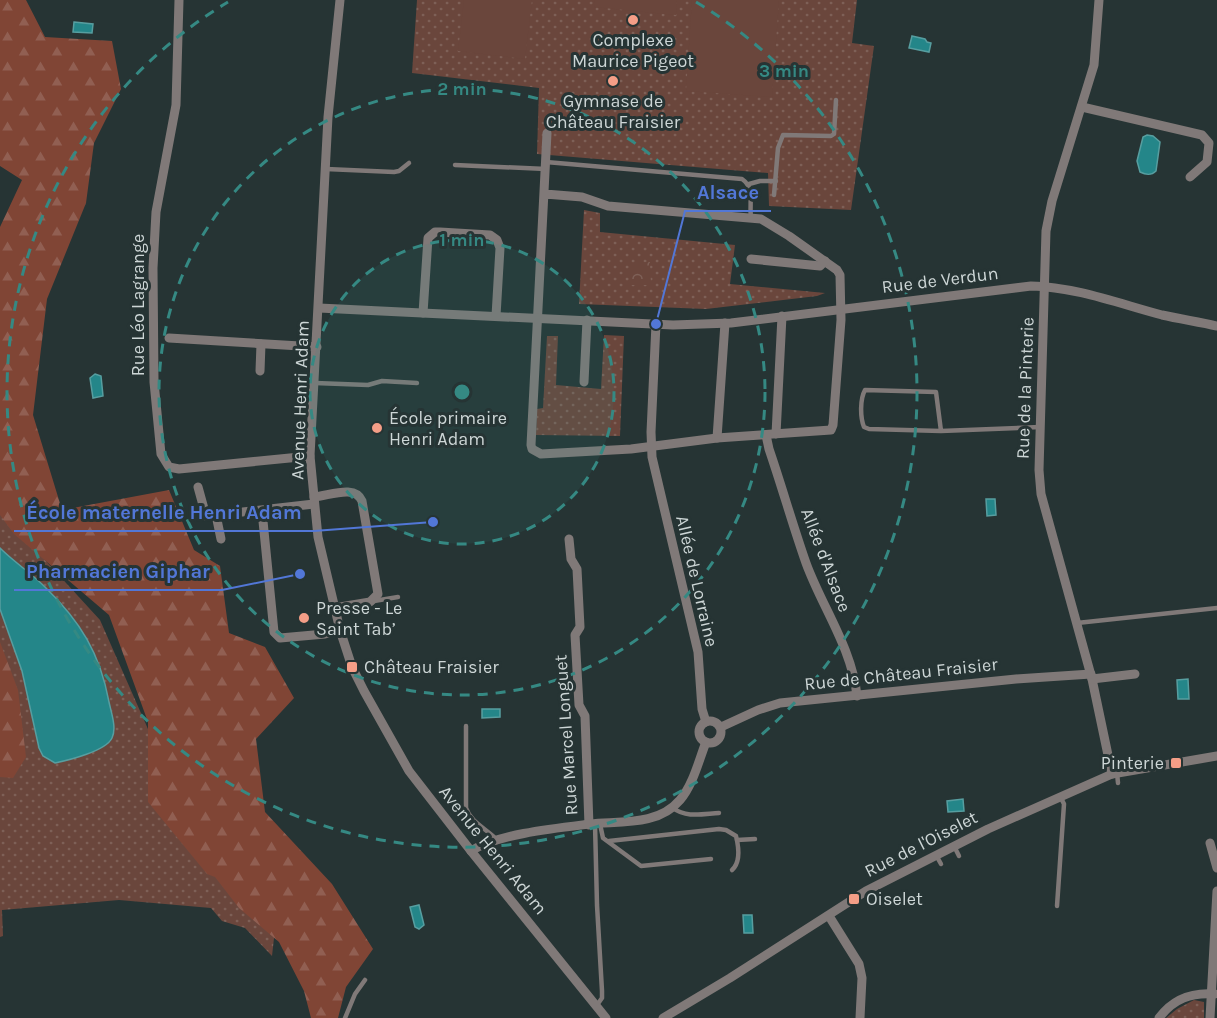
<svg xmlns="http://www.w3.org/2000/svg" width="1217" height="1018" viewBox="0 0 1217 1018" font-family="Karla,sans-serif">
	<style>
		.grass { fill: url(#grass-dots) }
		.forest { fill: url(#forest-firs) }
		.park { fill: url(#park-crowns) }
		.pitch { fill: #6a463c }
		.water { fill: #248689; stroke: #579ea0; stroke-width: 1.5 }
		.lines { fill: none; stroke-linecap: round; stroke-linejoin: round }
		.service { stroke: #807978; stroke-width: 4.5 }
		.minor { stroke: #807978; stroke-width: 9 }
		.ring { fill: none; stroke: #358983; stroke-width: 3; stroke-dasharray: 10 8 }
		.poi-dot { fill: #f49e87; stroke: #263434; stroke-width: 2 }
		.labels { text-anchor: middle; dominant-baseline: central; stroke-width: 6; stroke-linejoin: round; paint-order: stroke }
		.poi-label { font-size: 18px; fill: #cdd6d6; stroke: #263434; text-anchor: start }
		.street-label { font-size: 18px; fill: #cdd6d6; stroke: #263434 }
		.centre { fill: #358983; stroke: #263434; stroke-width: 3 }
		.ring-label { font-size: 18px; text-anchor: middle; font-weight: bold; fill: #358983; stroke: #263434; stroke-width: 6; stroke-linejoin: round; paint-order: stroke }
		.leader { fill: none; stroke: #5277d7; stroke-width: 2 }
		.callout-dot { fill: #5277d7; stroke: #263434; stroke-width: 2 }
		.callout-label { font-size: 20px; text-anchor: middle; font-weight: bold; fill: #5277d7; stroke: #263434; stroke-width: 6; stroke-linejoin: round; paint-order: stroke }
	</style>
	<defs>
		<pattern id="grass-dots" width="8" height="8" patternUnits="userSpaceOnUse" patternTransform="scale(1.5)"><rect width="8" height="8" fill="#6a463c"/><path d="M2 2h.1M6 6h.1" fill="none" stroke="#7e6057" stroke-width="1.8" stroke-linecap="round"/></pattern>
		<pattern id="forest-firs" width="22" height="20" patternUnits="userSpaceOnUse" patternTransform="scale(1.5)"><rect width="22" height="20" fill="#804535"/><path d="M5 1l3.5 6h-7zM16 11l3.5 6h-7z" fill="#915f52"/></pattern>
		<pattern id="park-crowns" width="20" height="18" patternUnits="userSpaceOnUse" patternTransform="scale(1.5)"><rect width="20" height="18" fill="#6a463c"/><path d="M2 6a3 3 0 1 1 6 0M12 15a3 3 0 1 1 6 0" fill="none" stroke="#7e6057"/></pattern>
	</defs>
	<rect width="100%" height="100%" fill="#263434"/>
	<g class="grass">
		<polygon points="417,0 857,0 852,43 874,46 851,210 769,206 768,173 537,154 539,88 412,73"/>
		<polygon points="584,210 600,213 600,232 735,245 730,284 825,293 817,296 706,309 579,304"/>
		<polygon points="604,335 624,336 620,436 536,435 537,409 543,408 547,336 558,336 556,385 601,389"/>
		<polygon points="0,511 100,620 166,770 275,929 272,956 245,928 222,921 211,908 119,900 2,910 3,936 0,937"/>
		<polygon points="1194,1000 1204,1002 1204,1018 1166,1018 1177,1009"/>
	</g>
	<g class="forest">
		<polygon points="0,0 26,0 45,37 112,41 121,89 94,143 86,203 47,299 33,415 62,510 169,490 194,550 220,566 229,633 265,647 294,698 256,739 265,812 332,884 373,949 346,987 338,1018 311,1018 304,991 279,942 239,908 215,877 207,874 148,802 148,722 109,615 14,534 0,515 0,227 22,180 0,166"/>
		<polygon points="0,642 18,690 26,757 13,778 0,777"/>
	</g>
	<polygon class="park" points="650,262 651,285 630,285 630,263"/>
	<g class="pitch">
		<polygon points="464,0 532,0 525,59 458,51"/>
		<polygon points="595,0 677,0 676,15 594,7"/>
		<polygon points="692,0 779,0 772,97 686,91"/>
	</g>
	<g class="water">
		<polygon points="74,22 93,24 92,33 73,32"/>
		<polygon points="912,36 925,39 927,42 931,43 929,52 909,48"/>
		<path d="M1147 135 1153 136 1160 142 1156 171C1151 176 1146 175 1140 172L1137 161 1143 137Z"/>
		<polygon points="95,374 101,376 103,396 93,398 90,378"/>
		<polygon points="986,499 995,499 996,515 987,516"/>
		<path d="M0 548C14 562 31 573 45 587 80 621 100 653 109 702 111 712 117 728 112 738 106 751 69 760 55 763L43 756 39 748 22 671 0 609Z"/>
		<polygon points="1188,679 1189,699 1178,699 1177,680"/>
		<polygon points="482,709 500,709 500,717 482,718"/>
		<polygon points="963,799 964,811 948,812 947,801"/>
		<polygon points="419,905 424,925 419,929 415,927 410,907"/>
		<polygon points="743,915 752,915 753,933 744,933"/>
	</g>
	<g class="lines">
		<g class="service">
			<path d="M546 162 742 179C755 188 749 203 751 218"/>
			<polyline points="455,165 546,169"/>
			<polyline points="326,169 394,172 399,171 409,163"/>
			<polyline points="749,184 760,181 776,181"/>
			<polyline points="774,195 778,148 783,135 831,136 834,134 836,100"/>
			<polyline points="315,383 368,385 382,381 417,383"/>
			<path d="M941 431 936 392 865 390C860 399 860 417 864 427L869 429 941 431 1040 427"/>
			<polyline points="374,601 398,597"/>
			<polyline points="1077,623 1217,608"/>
			<path d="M466 726V808C471 823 487 829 497 840"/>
			<polyline points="1117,773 1118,783"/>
			<path d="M673 808C686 818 702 814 719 813"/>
			<polyline points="595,824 597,905 602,991 602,998 597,1005"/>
			<polyline points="600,824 603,838 641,866 711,859"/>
			<polyline points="737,840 755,839"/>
			<path d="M609 841 719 829 726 830 736 836C739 848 741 862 732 870"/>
			<polyline points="954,846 959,856"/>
			<polyline points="936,855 941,864"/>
			<polyline points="1057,906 1064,804 1060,796"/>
			<polyline points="345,1018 355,994 365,980"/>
		</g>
		<g class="minor">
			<polyline points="179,0 176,105 156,212 153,268 154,382 161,454 169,467 179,469 310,456"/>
			<polyline points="340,0 328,117 310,456 318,537 340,630 352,667 364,691 409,771 471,851 606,1018"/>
			<polyline points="1099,0 1094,65 1052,201 1046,231 1039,470 1041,494 1092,679 1112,774"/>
			<polyline points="1082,107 1202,135 1209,143 1207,162 1190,177"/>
			<polyline points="545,194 582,197 608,206 761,219 789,236 837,270 840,275 841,320 833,425 831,430 717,438 631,449 541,454 532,449 531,445 547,133"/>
			<polyline points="751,259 820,266 825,261"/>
			<path d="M319 308 673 325 731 323 1031 286C1076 287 1120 304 1162 315 1180 319 1199 322 1217 326"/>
			<polyline points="423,313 428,238 435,232 440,232 490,235 497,240 500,248 496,316"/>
			<polyline points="656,324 651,432 652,457 698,652 702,709 706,722"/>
			<polyline points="169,338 317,347"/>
			<polyline points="260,371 261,344"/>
			<polyline points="584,382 587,320"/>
			<polyline points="776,434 782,316"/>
			<path d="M766 435 769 449C782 487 793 526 806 563 822 607 852 648 857 696"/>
			<polyline points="717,438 725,323"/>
			<polyline points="198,487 206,516 314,504"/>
			<path d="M314 497C329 496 355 484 362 501L378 594 370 602 334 608"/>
			<polyline points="262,511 274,632 280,638 325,634 340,630"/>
			<polyline points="216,515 221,539"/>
			<polyline points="569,539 571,559 577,569 580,627 575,635 579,705 585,716 589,825"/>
			<polyline points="1092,679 1135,674"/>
			<circle cx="710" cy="732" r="11"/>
			<polyline points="721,727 758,710 780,703 1016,679 1091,674"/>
			<polyline points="1210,843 1217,868"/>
			<path d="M471 851C498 834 557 828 590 824 621 821 658 826 680 800 693 785 699 760 706 742"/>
			<polyline points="829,916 859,964 862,978 860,1018"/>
			<polyline points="663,1018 730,978 866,891 988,829 1112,774 1217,756"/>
			<path d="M1159 1018C1173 999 1191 992 1215 994"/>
			<polyline points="1210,1018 1217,891"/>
		</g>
	</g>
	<circle cx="462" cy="392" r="152" fill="#358983" fill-opacity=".12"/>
	<g class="ring">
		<circle cx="462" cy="392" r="152"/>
		<circle cx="462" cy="392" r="303"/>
		<path d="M696 2A455 455 0 1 1 228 2"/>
	</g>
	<g class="poi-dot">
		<circle cx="633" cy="20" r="6"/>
		<circle cx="613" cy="81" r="6"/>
		<circle cx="377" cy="428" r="6"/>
		<circle cx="304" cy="618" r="6"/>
		<rect x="346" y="661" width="12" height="12" rx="3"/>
		<rect x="1170" y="757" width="12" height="12" rx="3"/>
		<rect x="848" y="893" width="12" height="12" rx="3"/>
	</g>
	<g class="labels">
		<g class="poi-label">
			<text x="633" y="40" text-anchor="middle">Complexe<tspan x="633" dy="21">Maurice Pigeot</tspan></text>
			<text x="613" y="101" text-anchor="middle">Gymnase de<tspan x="613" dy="21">Château Fraisier</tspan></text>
			<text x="389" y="418">École primaire<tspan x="389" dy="21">Henri Adam</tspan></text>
			<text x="316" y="608">Presse - Le<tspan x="316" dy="21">Saint Tab’</tspan></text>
			<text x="364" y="667">Château Fraisier</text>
			<text x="1164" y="763" text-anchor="end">Pinterie</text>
			<text x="866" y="899">Oiselet</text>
		</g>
		<g class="street-label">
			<text transform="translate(940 280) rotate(-7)">Rue de Verdun</text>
			<text transform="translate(138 305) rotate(-90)">Rue Léo Lagrange</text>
			<text transform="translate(1025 388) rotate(-88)">Rue de la Pinterie</text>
			<text transform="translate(300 400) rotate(-88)">Avenue Henri Adam</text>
			<text transform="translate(826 560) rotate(69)">Allée d'Alsace</text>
			<text transform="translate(697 581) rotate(77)">Allée de Lorraine</text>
			<text transform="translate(901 674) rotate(-6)">Rue de Château Fraisier</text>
			<text transform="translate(566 735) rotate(-94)">Rue Marcel Longuet</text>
			<text transform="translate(921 844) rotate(-27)">Rue de l'Oiselet</text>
			<text transform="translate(493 850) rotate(51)">Avenue Henri Adam</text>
		</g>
	</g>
	<circle cx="462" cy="392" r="9" class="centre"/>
	<g class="ring-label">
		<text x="784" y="77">3 min</text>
		<text x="462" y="95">2 min</text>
		<text x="462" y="246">1 min</text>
	</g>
	<path class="leader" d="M656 324L685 211H771M433 522L314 531H14M300 574L222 590H14"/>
	<g class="callout-dot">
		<circle cx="656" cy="324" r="6"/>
		<circle cx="433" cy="522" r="6"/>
		<circle cx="300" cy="574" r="6"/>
	</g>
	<g class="callout-label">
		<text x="728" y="199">Alsace</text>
		<text x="164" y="519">École maternelle Henri Adam</text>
		<text x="118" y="578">Pharmacien Giphar</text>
	</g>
</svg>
